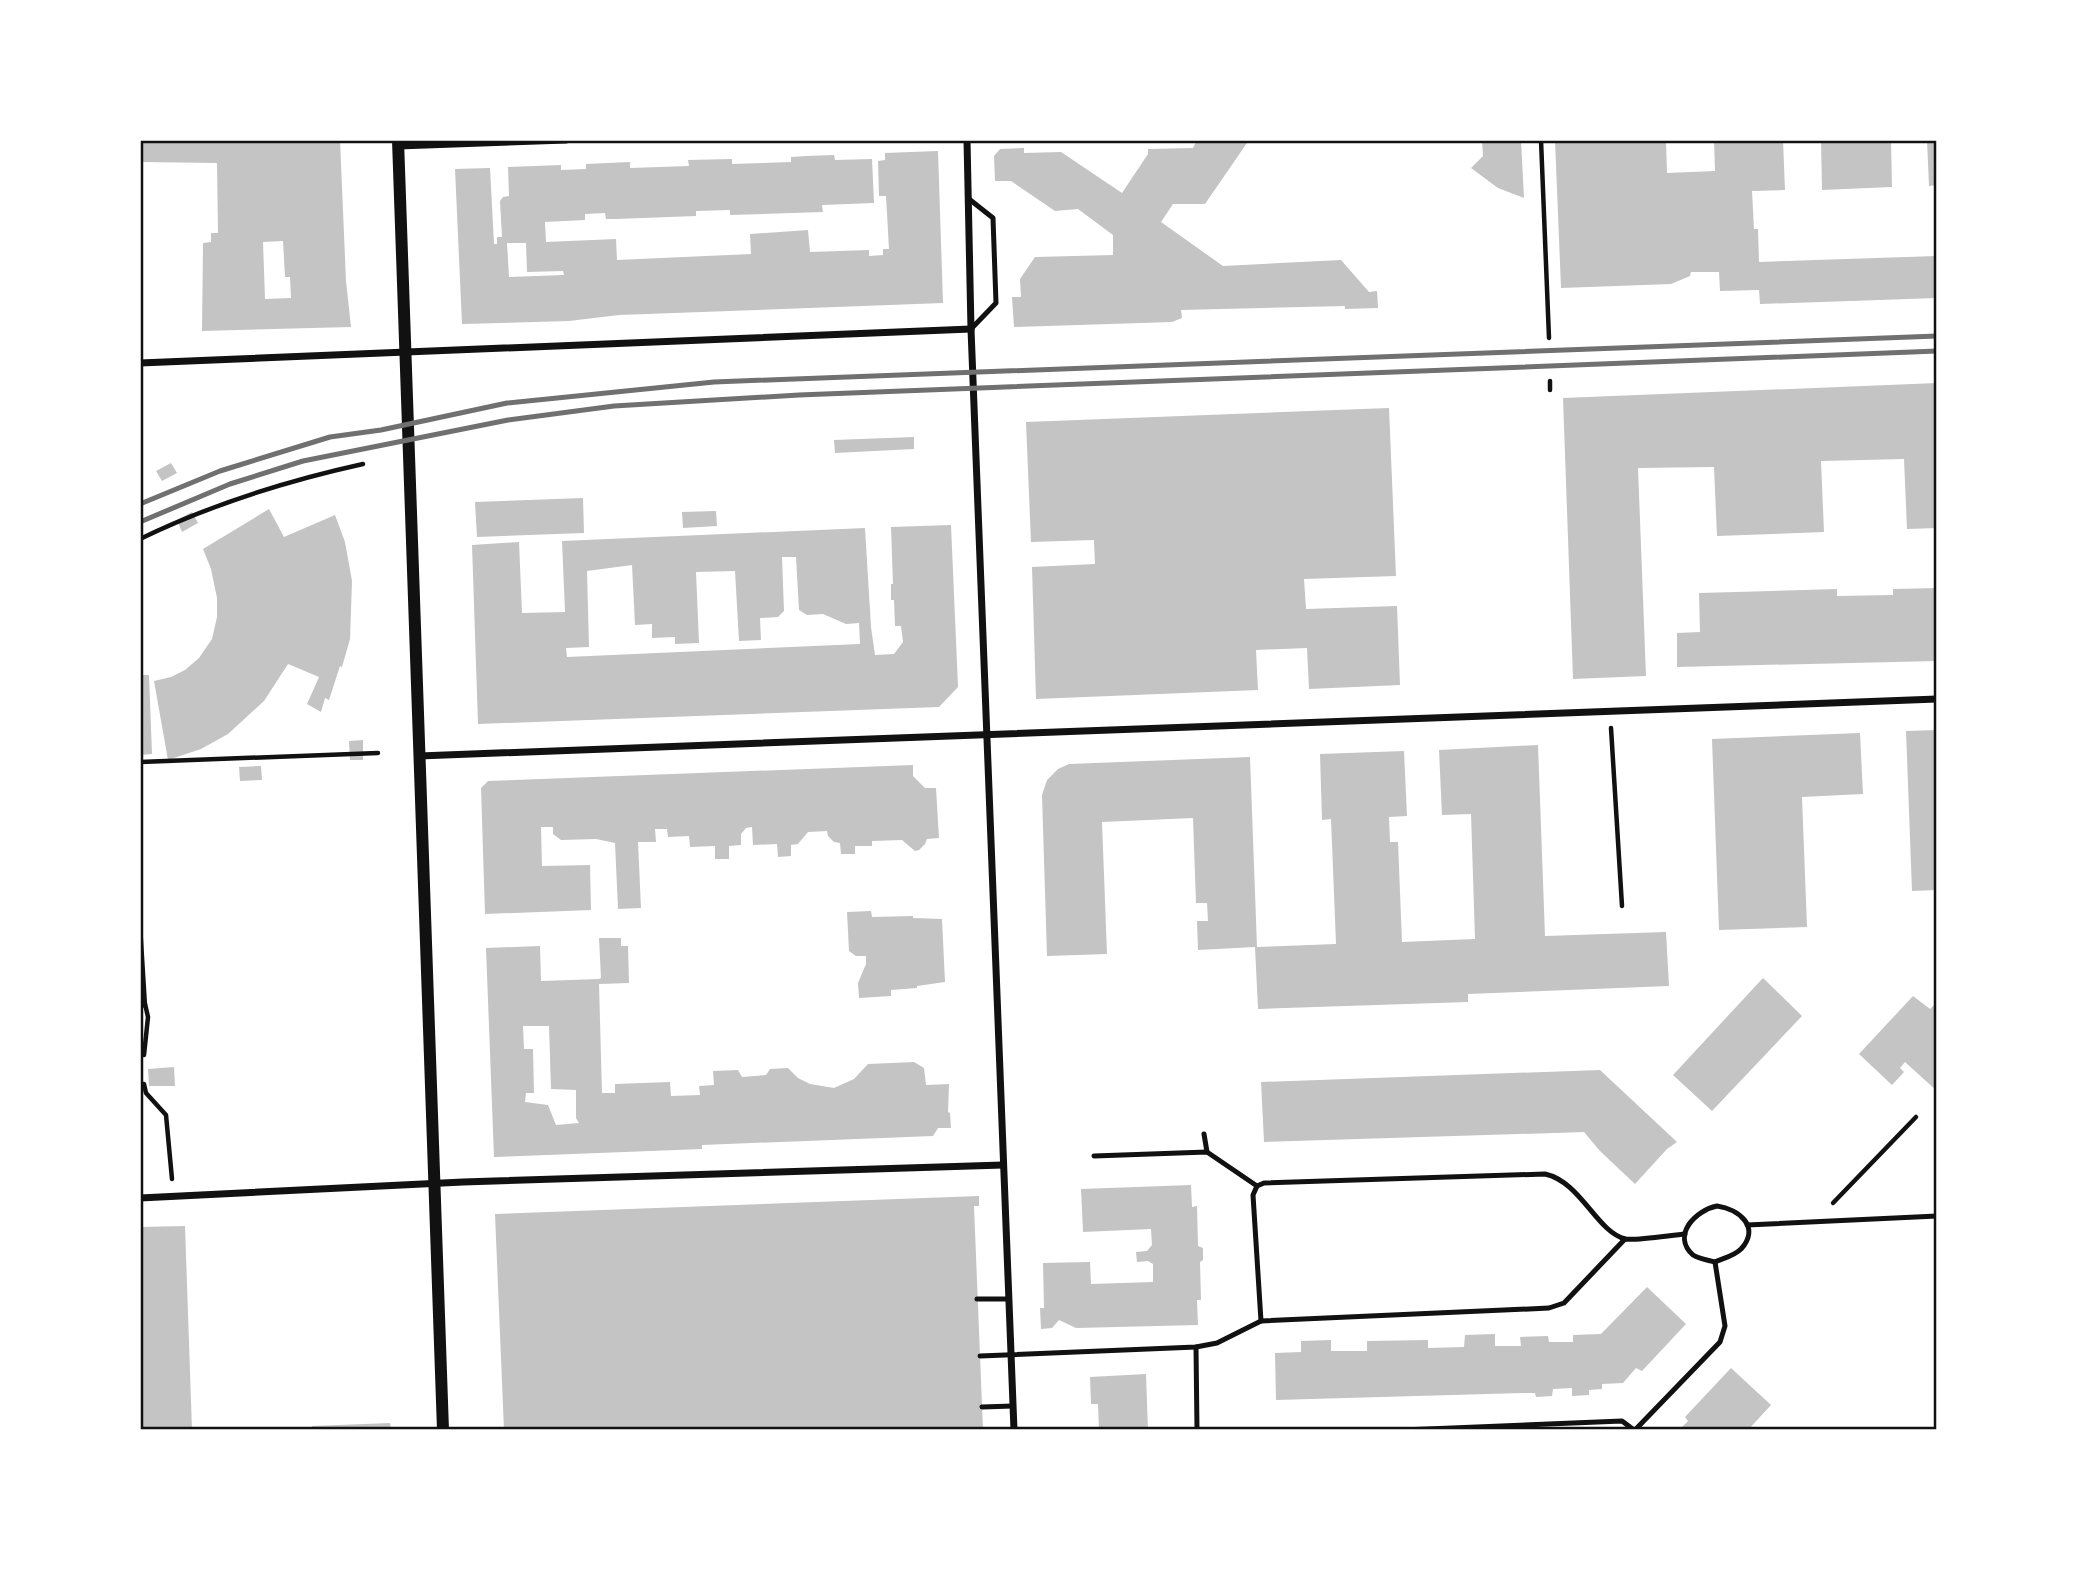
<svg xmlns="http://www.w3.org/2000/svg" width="2077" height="1570" viewBox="0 0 2077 1570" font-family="Manrope,sans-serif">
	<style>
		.building { fill: #c4c4c4; fill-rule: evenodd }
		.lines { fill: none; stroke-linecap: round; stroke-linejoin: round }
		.path { stroke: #111; stroke-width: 4.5 }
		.service { stroke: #111; stroke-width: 5 }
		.minor { stroke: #111; stroke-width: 7 }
		.tertiary { stroke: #111; stroke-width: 12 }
		.rail { stroke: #707070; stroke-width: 5 }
		.neatline { fill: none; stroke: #111; stroke-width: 2.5 }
	</style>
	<rect width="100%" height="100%" fill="#fff"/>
	<g class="building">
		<path d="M140 140H340L346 281 351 327 202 331 203 243 211 242V233H218L217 163 141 162ZM283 241 285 277H290L291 298 265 299 263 242Z"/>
		<polygon points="1249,140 1205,204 1173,204 1161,222 1223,266 1341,260 1369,292 1377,291 1378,308 1345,309 1345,306 1181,310 1182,318 1172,322 1014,327 1012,297 1021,297 1020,279 1035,257 1113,255 1113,235 1078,209 1055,211 1011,181 995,181 994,156 1000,149 1024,148 1024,153 1061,152 1122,193 1148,154 1148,149 1193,148 1196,142"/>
		<polygon points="1482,140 1521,140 1524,198 1498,188 1471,168 1483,156"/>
		<polygon points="1555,140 1666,140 1667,173 1715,171 1714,140 1783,140 1785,190 1752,191 1754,229 1758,229 1759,262 1937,256 1937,298 1760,304 1759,290 1720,291 1719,272 1691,272 1690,276 1671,284 1561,288"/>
		<polygon points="1821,140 1891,140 1892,187 1822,190"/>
		<polygon points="1927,140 1937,140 1937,185 1929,186"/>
		<path d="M938 151 943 303 619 315 569 321 462 324 455 169 490 168 494 244H497V237H502L500 201 503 197 509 196 508 167 561 165V170L586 169V164L630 162V168L689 166 688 160 732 159V164L791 162V157L806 156 834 155 835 160 872 159 874 203 822 205 823 212 730 215V210L696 211V216L616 219H606L605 213 585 214V220L545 222 546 242 616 239 617 260 751 254 750 234 808 230 810 252 869 250V256L883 255V249H889L886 196H879L878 161 885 160V153ZM507 243H526L527 272 563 271 564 275 509 277Z"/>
		<polygon points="1937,383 1937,528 1907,529 1904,459 1821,461 1824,532 1717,536 1714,467 1638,468 1646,676 1573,679 1563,398"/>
		<polygon points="1389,408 1396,576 1304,579 1306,609 1397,606 1400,685 1309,689 1307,648 1256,650 1258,690 1036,699 1032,567 1095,564 1094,540 1031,542 1026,422"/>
		<polygon points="914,437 914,449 835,453 834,440"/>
		<polygon points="171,463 177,473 162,481 156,471"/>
		<polygon points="583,498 584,533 477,537 475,502"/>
		<polygon points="269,509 284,537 335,515 345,542 352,581 350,639 342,667 340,666 329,700 325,698 321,712 307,704 319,677 288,664 264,701 228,734 201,749 168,760 154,681 171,677 185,670 199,658 212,639 217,617 217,598 211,569 203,549"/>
		<polygon points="716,511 717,526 683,528 682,512"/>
		<polygon points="192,512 198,523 182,532 177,520"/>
		<path d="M951 525 958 687 939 707 478 724 472 545 519 542 522 613 565 612 562 541 865 528 871 627 875 655 894 654 903 642 901 626H895L894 600H891V584H893L891 527ZM782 557H796L799 610 807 615 823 614 846 624 859 623 860 644 567 657 566 648 589 647 587 571 632 565 635 625 652 624V638L675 637V644L699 643 696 572 735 571 739 641 761 640 760 618 778 617 784 611Z"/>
		<polygon points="1937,588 1937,661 1677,667 1677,633 1700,632 1699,593 1837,589 1837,596 1893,595 1893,589"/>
		<polygon points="140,675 149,675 152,754 140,755"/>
		<polygon points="1937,730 1937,890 1912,891 1906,731"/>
		<polygon points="1860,733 1863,794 1802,797 1807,927 1719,930 1712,739"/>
		<polygon points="363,740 363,760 350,760 349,741"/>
		<polygon points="1538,745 1545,936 1666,932 1669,986 1468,994 1468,1002 1258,1009 1255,947 1198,950 1197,921 1208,921 1207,903 1196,903 1193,818 1102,822 1107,954 1047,956 1042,795 1047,780 1058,769 1069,764 1250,757 1257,947 1336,944 1331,819 1322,820 1320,754 1404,751 1407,816 1389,817 1390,842 1398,842 1402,942 1475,939 1471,814 1442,815 1439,750"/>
		<polygon points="913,765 913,776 925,788 936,788 939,838 927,839 925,844 919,850 915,851 902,840 872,841 872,846 855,846 855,854 841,854 840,843 834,842 828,836 827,831 808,832 798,844 791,845 791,856 778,857 777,844 753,845 752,827 746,828 741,834 741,845 729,846 729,859 715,859 715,846 690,847 689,836 668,837 667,829 655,829 656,842 638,842 641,908 618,909 615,843 596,839 561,840 553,834 553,827 541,827 542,866 590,865 591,910 485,914 481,788 488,781"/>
		<polygon points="261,766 262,780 240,781 239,767"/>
		<polygon points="871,911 872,917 913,916 913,918 942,919 945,982 917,986 917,988 891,990 891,996 859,998 858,983 866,964 866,956 856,956 849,951 847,912"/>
		<path d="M599 938H621V946H628L629 983 599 984 602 1093H615V1084L670 1082 671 1096 700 1095 699 1086 714 1085 713 1071 738 1070 742 1077 766 1075 770 1069 788 1068 798 1078 810 1084 834 1088 854 1079 868 1064 914 1062 924 1068 926 1085 949 1084 948 1112 950 1113 951 1128H938L933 1136 702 1145V1149L494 1157 486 948 540 946 541 981 599 979 601 978ZM523 1026H549L551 1089 576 1090V1118L579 1123 556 1125 548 1105 525 1102 526 1093H534L533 1049H524Z"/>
		<polygon points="1763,978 1802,1016 1712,1111 1673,1075"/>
		<polygon points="1913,996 1930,1009 1937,1002 1937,1091 1905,1062 1900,1068 1904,1072 1892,1085 1859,1054"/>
		<polygon points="174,1067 175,1086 149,1086 148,1069"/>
		<polygon points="1600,1070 1677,1142 1667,1149 1635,1184 1600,1151 1584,1132 1264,1142 1261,1082"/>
		<polygon points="1191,1185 1192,1207 1197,1206 1198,1246 1203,1248 1203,1260 1200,1262 1201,1300 1197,1300 1198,1325 1076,1328 1059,1320 1052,1328 1041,1329 1040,1308 1044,1308 1043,1263 1090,1262 1091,1284 1153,1282 1153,1264 1148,1261 1137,1262 1136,1252 1147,1251 1152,1245 1151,1229 1083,1232 1081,1189"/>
		<polygon points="979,1196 979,1206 974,1206 983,1430 504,1430 495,1214"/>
		<polygon points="185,1226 192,1430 140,1430 140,1227"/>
		<polygon points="1647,1287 1686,1324 1642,1371 1636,1368 1623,1383 1602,1384 1602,1389 1589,1390 1589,1395 1572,1396 1572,1388 1553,1389 1552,1396 1536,1397 1535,1393 1522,1393 1276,1400 1275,1353 1301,1352 1301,1341 1331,1340 1331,1351 1367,1351 1367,1341 1428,1340 1428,1348 1464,1347 1465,1335 1495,1334 1495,1346 1521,1346 1520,1337 1548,1336 1549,1342 1573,1342 1573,1335 1601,1334"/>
		<polygon points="1731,1368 1771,1405 1748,1430 1679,1430 1688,1421 1685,1417"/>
		<polygon points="1146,1374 1148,1430 1099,1430 1098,1404 1091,1404 1090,1377"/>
		<polygon points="390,1423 391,1430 311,1430 312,1426"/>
	</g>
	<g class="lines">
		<g class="path">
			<polyline points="1541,140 1549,338"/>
			<polyline points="1550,381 1550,390"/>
			<path d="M140 539C212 504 286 481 363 464"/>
			<polyline points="1611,728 1622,906"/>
			<polyline points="140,762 378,753"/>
			<polyline points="140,925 145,1006"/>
			<polyline points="144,1055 148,1017 145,1004"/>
			<polyline points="140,1084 144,1084 146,1093 166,1115 172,1179"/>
			<polyline points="1833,1203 1916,1117"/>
		</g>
		<g class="service">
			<polyline points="969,199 993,218 996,303 971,329"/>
			<polyline points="1204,1134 1207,1152"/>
			<polyline points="1094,1156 1207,1152 1257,1186"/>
			<path d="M1717 1206C1739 1209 1761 1227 1741 1249 1734 1256 1724 1258 1715 1262 1708 1260 1699 1259 1693 1255 1671 1235 1696 1210 1717 1206Z"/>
			<polyline points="1747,1225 1937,1216"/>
			<polyline points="977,1299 1008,1299"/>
			<path d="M1261 1321 1253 1195 1257 1186 1264 1183 1545 1174C1581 1182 1596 1231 1625 1239 1634 1241 1672 1235 1685 1234"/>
			<polyline points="1196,1347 1197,1430"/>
			<polyline points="980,1356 1196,1347 1217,1343 1261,1321 1549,1308 1564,1303 1625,1239"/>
			<polyline points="982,1407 1013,1406"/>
			<polyline points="1402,1430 1622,1421 1634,1430"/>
			<polyline points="1635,1430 1720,1342 1725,1326 1715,1262"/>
		</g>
		<g class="minor">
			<polyline points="967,140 971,329 1014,1430"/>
			<polyline points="398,146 566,140"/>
			<polyline points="140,363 971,329"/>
			<polyline points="419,756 1937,699"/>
			<polyline points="140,1198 463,1182 1003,1165"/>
		</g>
		<polyline class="tertiary" points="398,140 443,1430"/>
		<g class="rail">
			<polyline points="140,504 220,471 330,437 381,430 507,403 714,382 1937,336"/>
			<polyline points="140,522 230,484 303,461 508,420 614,406 799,395 1937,351"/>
		</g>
	</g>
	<rect width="2077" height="1570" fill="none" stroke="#ffffff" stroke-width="284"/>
	<rect x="142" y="142" width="1793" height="1286" class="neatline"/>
</svg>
